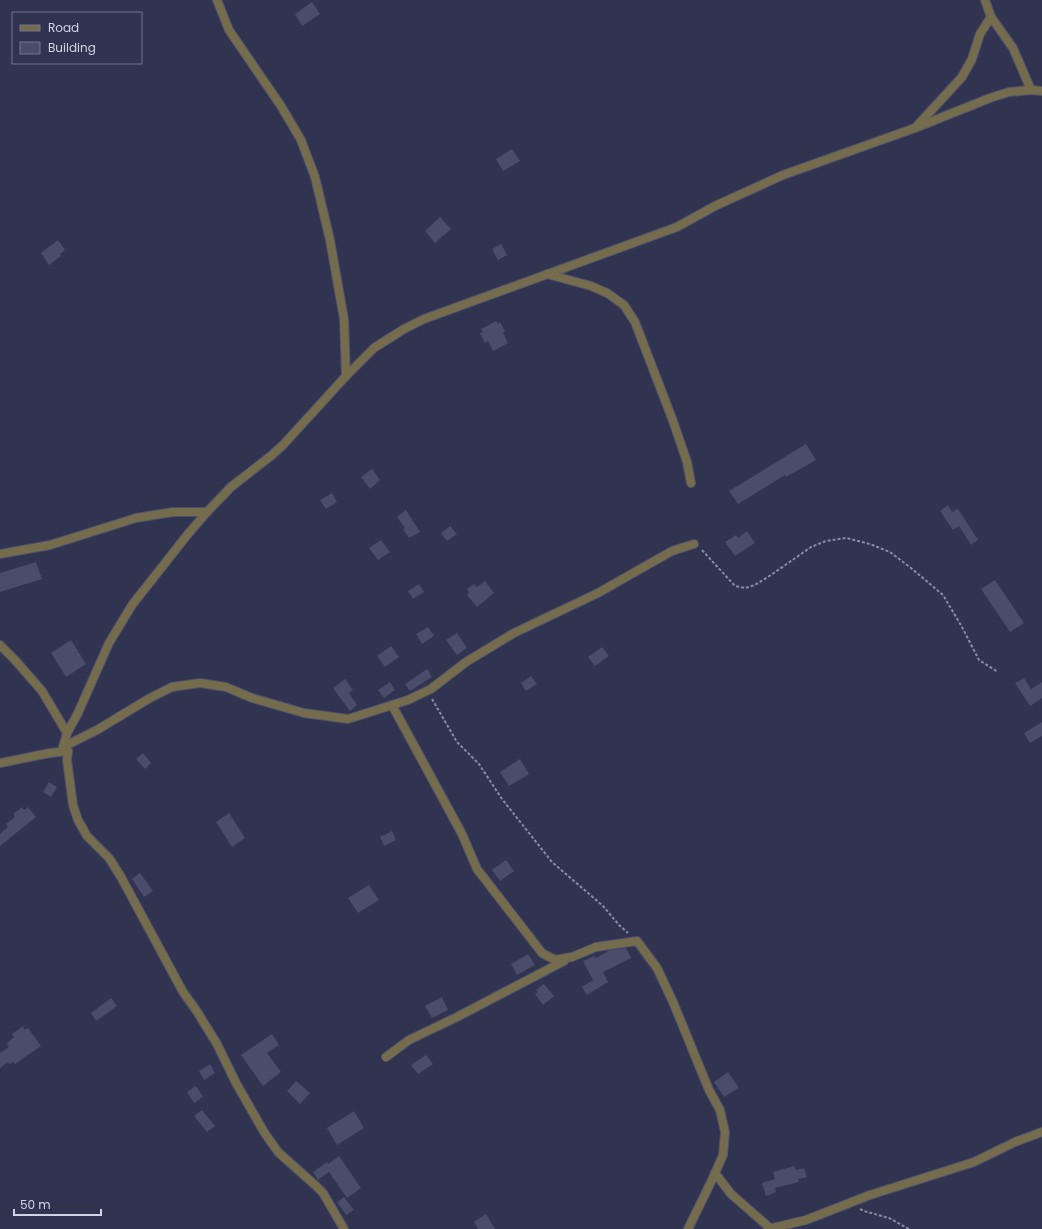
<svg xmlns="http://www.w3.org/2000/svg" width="1042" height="1229" viewBox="0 0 1042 1229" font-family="Poppins,sans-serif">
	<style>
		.building { fill: #494c6a }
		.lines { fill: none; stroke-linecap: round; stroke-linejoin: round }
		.minor-casing { stroke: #4e516b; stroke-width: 10 }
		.path { stroke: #898ca2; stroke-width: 2; stroke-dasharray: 3 2; stroke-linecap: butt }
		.minor { stroke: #756c4d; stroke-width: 8 }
	</style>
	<rect width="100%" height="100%" fill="#313450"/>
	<g class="building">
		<polygon points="312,2 320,14 302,26 295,14"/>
		<polygon points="512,149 520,161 503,171 496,159"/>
		<polygon points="440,217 451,229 435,243 425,231"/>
		<polygon points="58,240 65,250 60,254 61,256 49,265 41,253"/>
		<polygon points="501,244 507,255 498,260 492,249"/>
		<polygon points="496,321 498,324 500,322 505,331 503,333 508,343 493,351 488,341 485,343 480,333 483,332 481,329"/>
		<polygon points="806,444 816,460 786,477 785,475 738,504 729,491"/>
		<polygon points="372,469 380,480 370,489 361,477"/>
		<polygon points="332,493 337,502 326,509 320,500"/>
		<polygon points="948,505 952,512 958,509 978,540 971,545 959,526 953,530 940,511"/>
		<polygon points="406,510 420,532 409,538 403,529 405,528 397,517"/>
		<polygon points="450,526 457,534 447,541 441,533"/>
		<polygon points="747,531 755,543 735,556 725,542 736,535 738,538"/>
		<polygon points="381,540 390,552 378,560 369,548"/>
		<polygon points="36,562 42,579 0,592 0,573"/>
		<polygon points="995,580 1024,623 1010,632 981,589"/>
		<polygon points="485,581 494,593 477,607 467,595 469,593 467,589 474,584 477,587"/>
		<polygon points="419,584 424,592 413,599 408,591"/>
		<polygon points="428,627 434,636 422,644 416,634"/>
		<polygon points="457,633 467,648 457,655 446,640"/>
		<polygon points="71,640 86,664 66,677 51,653"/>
		<polygon points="391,646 399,657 385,667 377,656"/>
		<polygon points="602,647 609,656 595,666 588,657"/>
		<polygon points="427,669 432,677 410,691 405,684"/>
		<polygon points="531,676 537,684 526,691 521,683"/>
		<polygon points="1024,678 1031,689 1042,682 1042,698 1030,706 1015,683"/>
		<polygon points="345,679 353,690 349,693 357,705 350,711 333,688"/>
		<polygon points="390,682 395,690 384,698 378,690"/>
		<polygon points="1042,722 1042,736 1030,743 1024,733"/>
		<polygon points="143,753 151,763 145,769 136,759"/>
		<polygon points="520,759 529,774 509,786 500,772"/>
		<polygon points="49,782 57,787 51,797 43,792"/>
		<polygon points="22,807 24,810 28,807 36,817 0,846 0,834 8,827 6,824 15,817 13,814"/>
		<polygon points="229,813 245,838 232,847 216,822"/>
		<polygon points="392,831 396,840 384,846 380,837"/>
		<polygon points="506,860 514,871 500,881 492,870"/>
		<polygon points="140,873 153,891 144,897 132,879"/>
		<polygon points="369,885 379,900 358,913 348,898"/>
		<polygon points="626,948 631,958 603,972 608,982 587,995 582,987 593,980 583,961 594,956 596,958 610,950"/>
		<polygon points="528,954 535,965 517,975 511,964"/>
		<polygon points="544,984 554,996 543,1005 535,994 538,992 536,990"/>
		<polygon points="442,997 448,1010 432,1018 425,1006"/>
		<polygon points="111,998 117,1006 96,1021 91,1013"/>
		<polygon points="23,1026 25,1030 28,1028 41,1046 15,1064 13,1062 10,1064 8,1062 0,1068 0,1053 9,1047 7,1043 14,1037 12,1034"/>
		<polygon points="272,1034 279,1045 267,1053 281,1072 263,1086 241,1055"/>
		<polygon points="426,1055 433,1064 418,1074 411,1065"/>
		<polygon points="210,1064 215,1073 204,1080 199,1071"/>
		<polygon points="728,1072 739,1088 724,1097 714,1082"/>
		<polygon points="296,1081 310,1093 300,1104 287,1091"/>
		<polygon points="196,1086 203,1097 194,1103 187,1092"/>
		<polygon points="202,1110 215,1126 207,1132 194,1116"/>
		<polygon points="354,1111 364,1128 337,1145 327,1128"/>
		<polygon points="339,1156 361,1188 347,1198 329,1172 318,1180 313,1172 327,1162 328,1164"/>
		<polygon points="794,1166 796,1170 804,1168 807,1177 798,1179 799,1182 775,1188 776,1192 766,1196 762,1183 775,1179 773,1172"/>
		<polygon points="344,1197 354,1210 346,1215 337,1202"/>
		<polygon points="486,1214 495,1229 478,1229 474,1222"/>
	</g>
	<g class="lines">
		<defs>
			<g id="minor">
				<polyline points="217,0 229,30 281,106 301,140 315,177 330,240 344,319 346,376"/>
				<polyline points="985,0 991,17 1013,48 1031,90"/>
				<polyline points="916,127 962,77 972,59 980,34 991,17"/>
				<polyline points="547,274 591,286 607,293 624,305 635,322 673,421 687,462 691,483"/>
				<polyline points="0,554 50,545 136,518 173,512 207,512"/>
				<polyline points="0,645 15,660 42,691 67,733 63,747 68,751 67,760 73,805 78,820 87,836 109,858 121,877 183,992 196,1010 217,1044 236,1083 264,1132 278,1152 315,1185 323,1193 344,1229"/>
				<polyline points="392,705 462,834 477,869 542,953 555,960 572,957 596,947 637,941 657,968 673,1002 709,1090 720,1110 725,1132 723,1155 712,1180 688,1229"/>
				<polyline points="67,733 78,713 109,643 132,605 188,534 207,512 231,487 272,455 283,445 346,376 374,348 404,329 424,319 677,227 715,206 783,175 915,128 990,98 1009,92 1031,90 1042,91"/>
				<polyline points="63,747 97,730 150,698 172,687 200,683 226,687 252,698 304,713 348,719 408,700 431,689 466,662 514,633 598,593 672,551 694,544"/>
				<polyline points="0,763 50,753 68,751"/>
				<polyline points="386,1057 409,1040 455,1018 564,961"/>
				<polyline points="715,1173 731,1194 770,1228"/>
				<polyline points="768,1229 806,1220 870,1195 974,1162 1015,1142 1042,1132"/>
			</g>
		</defs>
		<use href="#minor" class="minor-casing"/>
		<g class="path">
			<polyline points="702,550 735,586 745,588 755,585 771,575 811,547 826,541 846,538 870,544 890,552 911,568 943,595 962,627 979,660 998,672"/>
			<polyline points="432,699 457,742 479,764 502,799 552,862 603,906 619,925 628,933"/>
			<polyline points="860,1209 864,1211 889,1218 909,1229"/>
		</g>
		<use href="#minor" class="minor"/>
	</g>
	<rect x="12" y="12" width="130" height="52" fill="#313450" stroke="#71748c"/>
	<rect x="20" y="25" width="20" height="6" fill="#756c4d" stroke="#71748c"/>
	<text x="48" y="32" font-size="12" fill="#d1d4e6">Road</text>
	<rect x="20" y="42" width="20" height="12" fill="#494c6a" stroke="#71748c"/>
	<text x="48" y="52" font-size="12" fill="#d1d4e6">Building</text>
	<path d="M14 1209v6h87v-6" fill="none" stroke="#d1d4e6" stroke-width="2"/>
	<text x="20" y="1209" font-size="12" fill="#d1d4e6" stroke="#313450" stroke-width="3" paint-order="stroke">50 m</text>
</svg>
